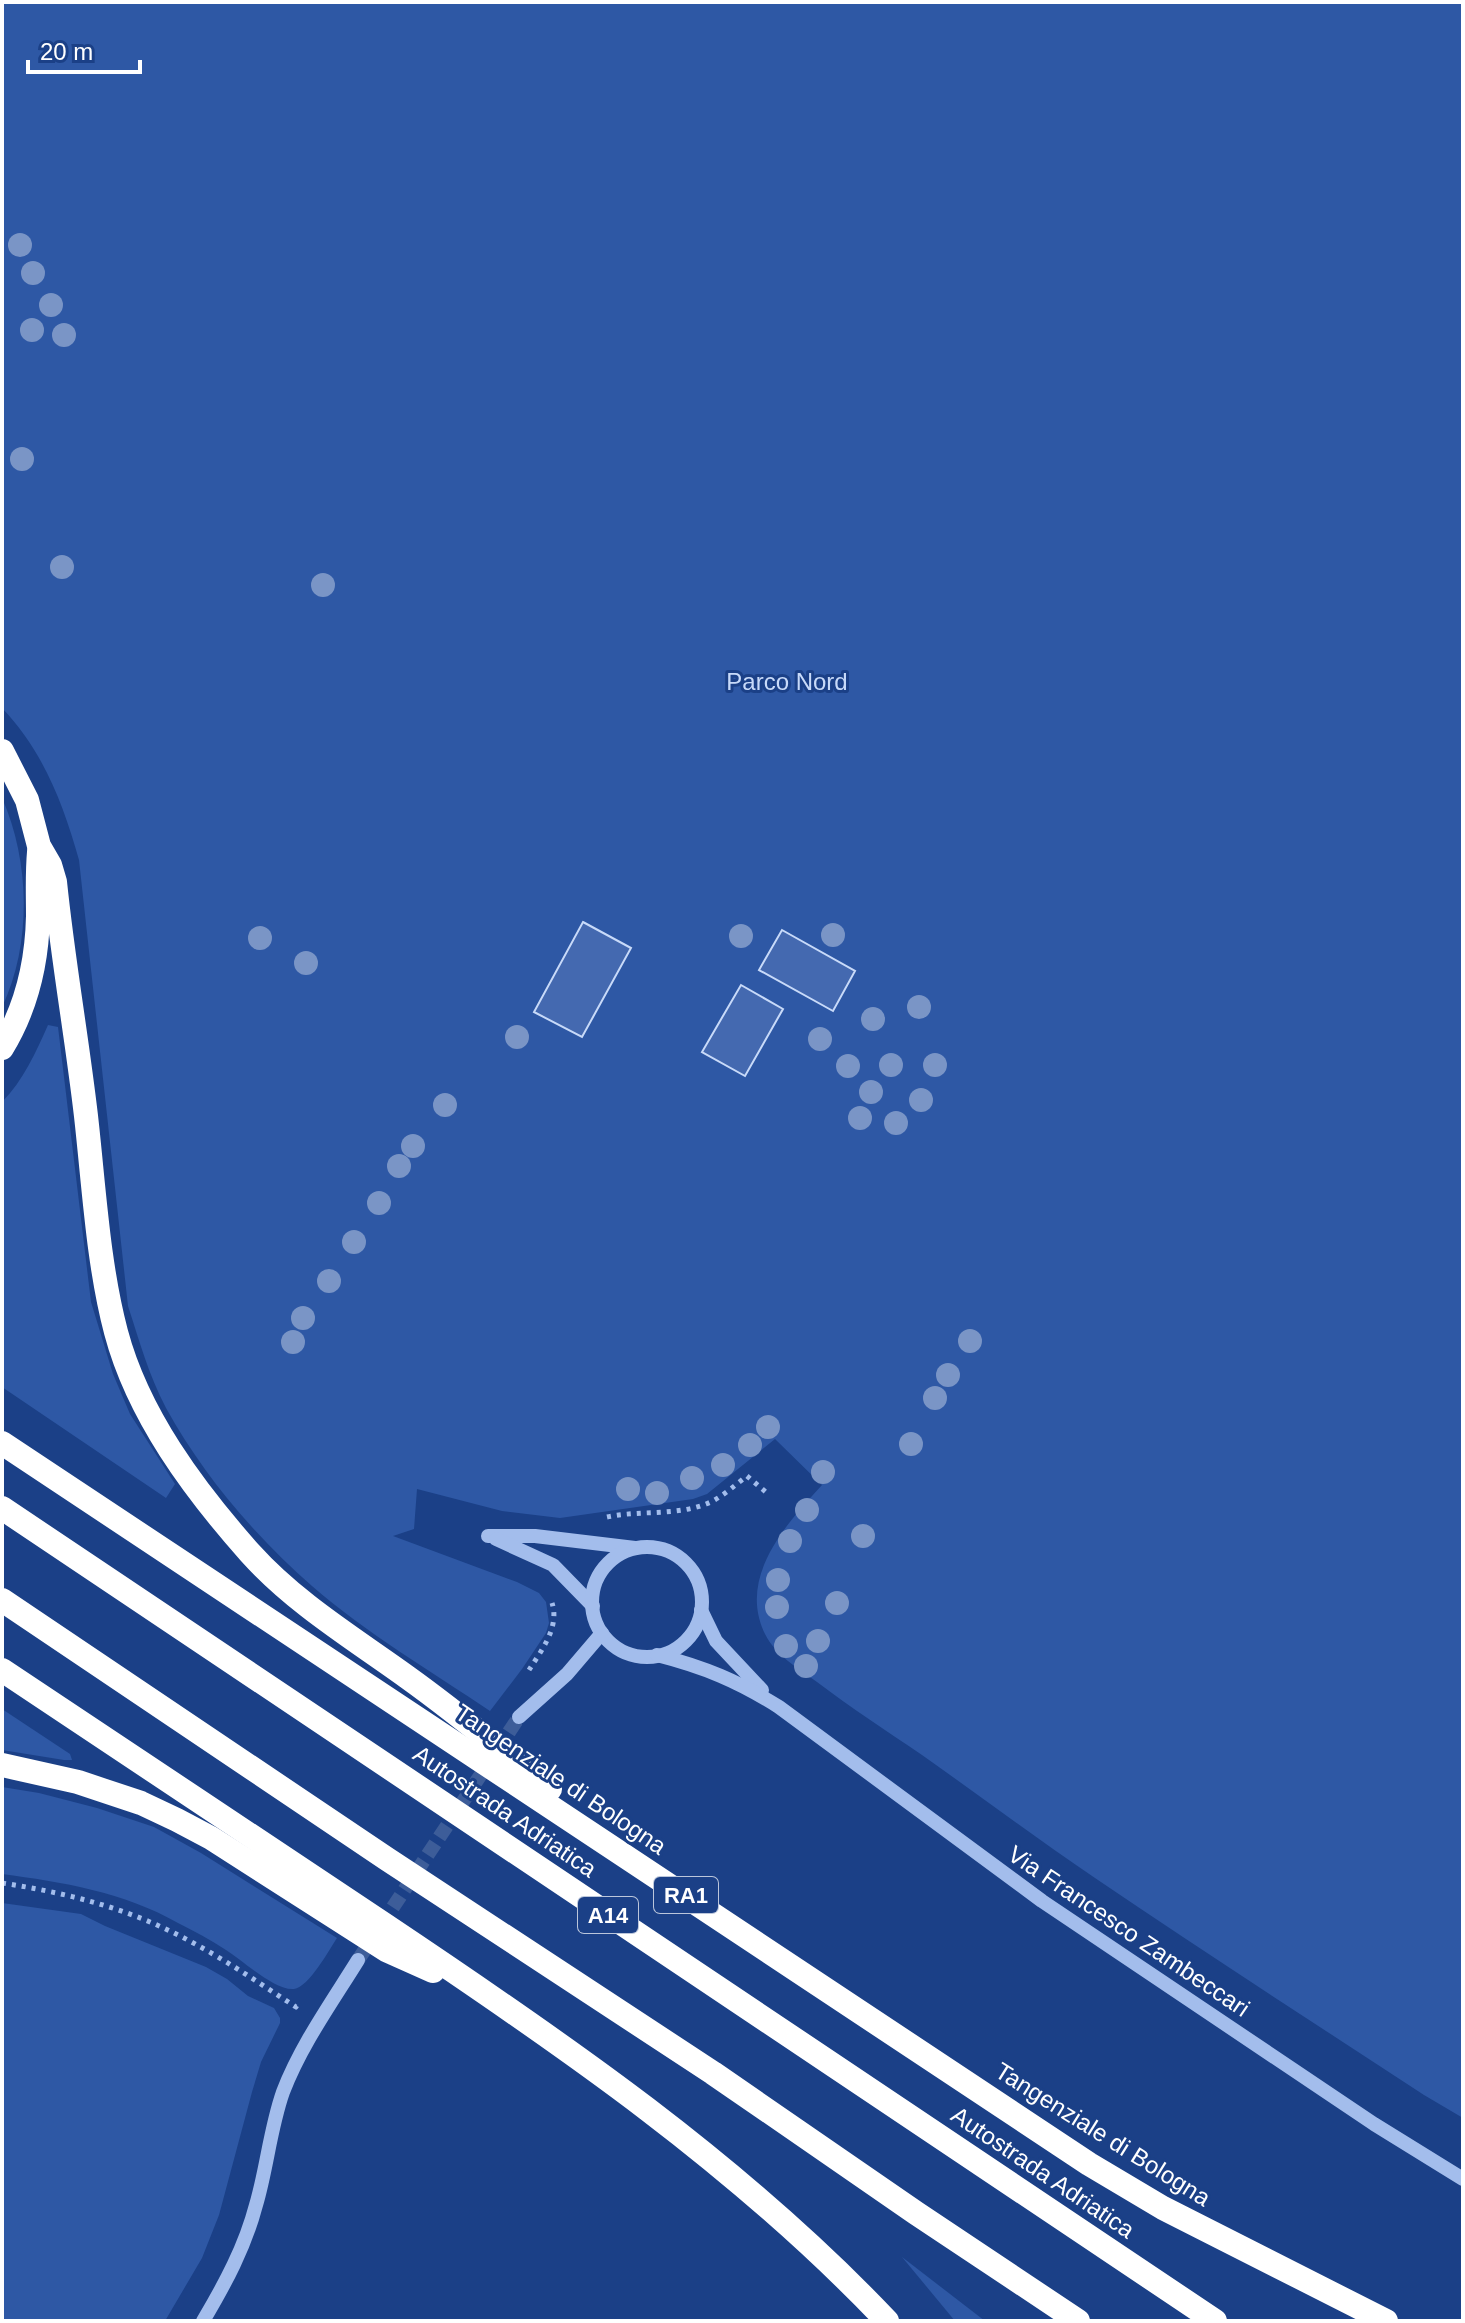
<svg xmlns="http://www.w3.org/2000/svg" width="1465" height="2323" viewBox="0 0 1465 2323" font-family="Arial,sans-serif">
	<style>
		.green { fill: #2e58a5 }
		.building { fill: #4469b0; stroke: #c8daf9; stroke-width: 2 }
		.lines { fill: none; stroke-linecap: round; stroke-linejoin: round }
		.minor-tunnel { stroke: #3d5d99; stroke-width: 14; stroke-dasharray: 14 7; stroke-linecap: butt }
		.path { stroke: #a3bdec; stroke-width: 5; stroke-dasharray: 4 6; stroke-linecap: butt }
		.minor { stroke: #a3bdec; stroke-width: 14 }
		.highway { stroke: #fff; stroke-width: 24 }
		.tree { fill: #7a95c6 }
		.labels { text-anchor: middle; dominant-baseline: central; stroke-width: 6; stroke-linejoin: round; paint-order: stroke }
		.shield { fill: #1b4087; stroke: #bbc6db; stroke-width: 2 }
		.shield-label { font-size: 22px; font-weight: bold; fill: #fff }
		.park-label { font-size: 24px; fill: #c8daf9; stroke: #1b4087 }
		.street-label { font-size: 24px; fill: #fff; stroke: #1b4087 }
	</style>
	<rect width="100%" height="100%" fill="#1b4087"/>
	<g class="green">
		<path d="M2 2H1463V2118L1424 2095C1314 2023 1204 1952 1095 1878 1036 1838 980 1796 922 1755 887 1731 851 1708 817 1682 799 1669 775 1655 765 1634 737 1577 787 1523 822 1485L775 1439 707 1494 693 1499 560 1518 502 1511 417 1489 414 1529 393 1536 517 1582 539 1593 546 1602 549 1623 546 1633 522 1669 490 1711C431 1671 366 1633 312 1586 254 1535 203 1475 166 1408 149 1376 139 1340 128 1306L79 860C63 803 43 751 2 708Z"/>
		<path d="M2 798C30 861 32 944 2 1007Z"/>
		<path d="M48 1025 58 1027 91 1302 113 1374 130 1414 175 1484 166 1498 2 1387V1102C23 1081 36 1052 48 1025Z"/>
		<polygon points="2,1709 70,1754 72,1760 64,1760 2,1750"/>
		<path d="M2 1787 39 1793 97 1808 154 1827 201 1853 337 1938C329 1950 309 1987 294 1989 275 1991 242 1960 226 1950 211 1940 194 1931 178 1923 124 1892 62 1882 2 1874Z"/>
		<polygon points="2,1903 81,1914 105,1926 206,1967 227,1979 248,1996 274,2008 280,2018 280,2023 261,2062 252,2092 219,2215 202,2258 165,2321 2,2321"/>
		<polygon points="902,2257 985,2321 955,2321"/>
	</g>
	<g class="building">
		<polygon points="583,922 631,948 582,1037 534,1012"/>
		<polygon points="782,930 855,971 833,1011 759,970"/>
		<polygon points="741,985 783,1009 745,1076 702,1052"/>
	</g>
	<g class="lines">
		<polyline class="minor-tunnel" points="358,1960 519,1717"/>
		<g class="path">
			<path d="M607 1517C640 1510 675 1516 706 1504 720 1499 735 1485 747 1476L767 1493"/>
			<path d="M529 1670C541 1651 560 1627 552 1603"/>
			<path d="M2 1883C61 1892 120 1906 174 1933 217 1954 256 1981 296 2007L298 2003"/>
		</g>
		<g class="minor">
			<polyline points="488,1536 535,1536 635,1548"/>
			<polyline points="496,1539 553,1565 593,1606"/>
			<circle cx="647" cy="1602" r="55"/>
			<polyline points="701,1610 716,1641 762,1690"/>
			<path d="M657 1655C704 1667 738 1681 779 1707L1042 1901 1374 2124 1463 2179"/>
			<polyline points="519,1717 567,1674 602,1633"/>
			<path d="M203 2321C225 2284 245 2247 256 2205 267 2168 270 2129 283 2092 301 2045 332 2002 358 1960"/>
		</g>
		<g class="highway">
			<path d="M2 751 27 800 39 846 50 865 55 882C63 961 77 1038 86 1116 94 1187 98 1264 116 1332 138 1415 194 1490 250 1553 295 1603 353 1638 407 1677 456 1712 503 1751 550 1789"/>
			<path d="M2 1048C27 1007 37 963 38 916 38 894 37 874 39 852"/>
			<polyline points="2,1443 1089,2164 1163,2208 1386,2321"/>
			<polyline points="2,1508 1215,2321"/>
			<polyline points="2,1600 387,1859 713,2073 916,2213 1078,2321"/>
			<path d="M2 1670C130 1755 257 1840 385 1925 563 2044 739 2165 887 2321"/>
			<polyline points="2,1765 78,1782 141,1803 177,1820 211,1838 386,1950 433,1971"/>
		</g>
	</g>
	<g class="tree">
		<circle cx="20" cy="245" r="12"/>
		<circle cx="33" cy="273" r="12"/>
		<circle cx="51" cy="305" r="12"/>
		<circle cx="32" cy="330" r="12"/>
		<circle cx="64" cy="335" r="12"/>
		<circle cx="22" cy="459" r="12"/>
		<circle cx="62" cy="567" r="12"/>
		<circle cx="323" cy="585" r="12"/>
		<circle cx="833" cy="935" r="12"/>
		<circle cx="741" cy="936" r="12"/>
		<circle cx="260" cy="938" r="12"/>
		<circle cx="306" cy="963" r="12"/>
		<circle cx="919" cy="1007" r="12"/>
		<circle cx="873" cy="1019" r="12"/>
		<circle cx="517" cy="1037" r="12"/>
		<circle cx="820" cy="1039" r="12"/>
		<circle cx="891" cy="1065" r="12"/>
		<circle cx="935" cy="1065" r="12"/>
		<circle cx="848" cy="1066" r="12"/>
		<circle cx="871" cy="1092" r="12"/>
		<circle cx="921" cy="1100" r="12"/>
		<circle cx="445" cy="1105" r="12"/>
		<circle cx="860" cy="1118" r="12"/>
		<circle cx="896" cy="1123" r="12"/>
		<circle cx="413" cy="1146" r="12"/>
		<circle cx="399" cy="1166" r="12"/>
		<circle cx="379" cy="1203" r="12"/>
		<circle cx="354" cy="1242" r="12"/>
		<circle cx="329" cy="1281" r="12"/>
		<circle cx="303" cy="1318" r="12"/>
		<circle cx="970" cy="1341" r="12"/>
		<circle cx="293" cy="1342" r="12"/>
		<circle cx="948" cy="1375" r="12"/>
		<circle cx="935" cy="1398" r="12"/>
		<circle cx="768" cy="1427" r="12"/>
		<circle cx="911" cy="1444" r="12"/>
		<circle cx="750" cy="1445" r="12"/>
		<circle cx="723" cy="1465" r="12"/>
		<circle cx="823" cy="1472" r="12"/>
		<circle cx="692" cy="1478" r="12"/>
		<circle cx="628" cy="1489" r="12"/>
		<circle cx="657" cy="1493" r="12"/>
		<circle cx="807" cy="1510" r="12"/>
		<circle cx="863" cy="1536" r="12"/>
		<circle cx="790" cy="1541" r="12"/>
		<circle cx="778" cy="1580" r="12"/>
		<circle cx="837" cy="1603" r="12"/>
		<circle cx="777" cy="1607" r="12"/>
		<circle cx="818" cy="1641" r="12"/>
		<circle cx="786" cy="1646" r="12"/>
		<circle cx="806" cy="1666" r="12"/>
	</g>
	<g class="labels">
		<g class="shield">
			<rect x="654" y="1877" width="64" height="36" rx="6"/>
			<rect x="578" y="1897" width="60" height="36" rx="6"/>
		</g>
		<g class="shield-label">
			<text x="686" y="1895">RA1</text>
			<text x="608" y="1915">A14</text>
		</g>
		<g class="park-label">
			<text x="787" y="681">Parco Nord</text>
		</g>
		<g class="street-label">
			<text transform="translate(561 1779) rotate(34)">Tangenziale di Bologna</text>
			<text transform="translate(505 1811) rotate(34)">Autostrada Adriatica</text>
			<text transform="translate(1129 1931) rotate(34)">Via Francesco Zambeccari</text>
			<text transform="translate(1103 2134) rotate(32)">Tangenziale di Bologna</text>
			<text transform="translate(1043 2172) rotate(34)">Autostrada Adriatica</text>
		</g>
	</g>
	<rect width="1465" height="2323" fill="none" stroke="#ffffff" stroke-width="8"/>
	<path d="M28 60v12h112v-12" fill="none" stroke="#ffffff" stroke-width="4"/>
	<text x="40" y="60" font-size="24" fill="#ffffff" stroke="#1b4087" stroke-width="6" paint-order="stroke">20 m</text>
</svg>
